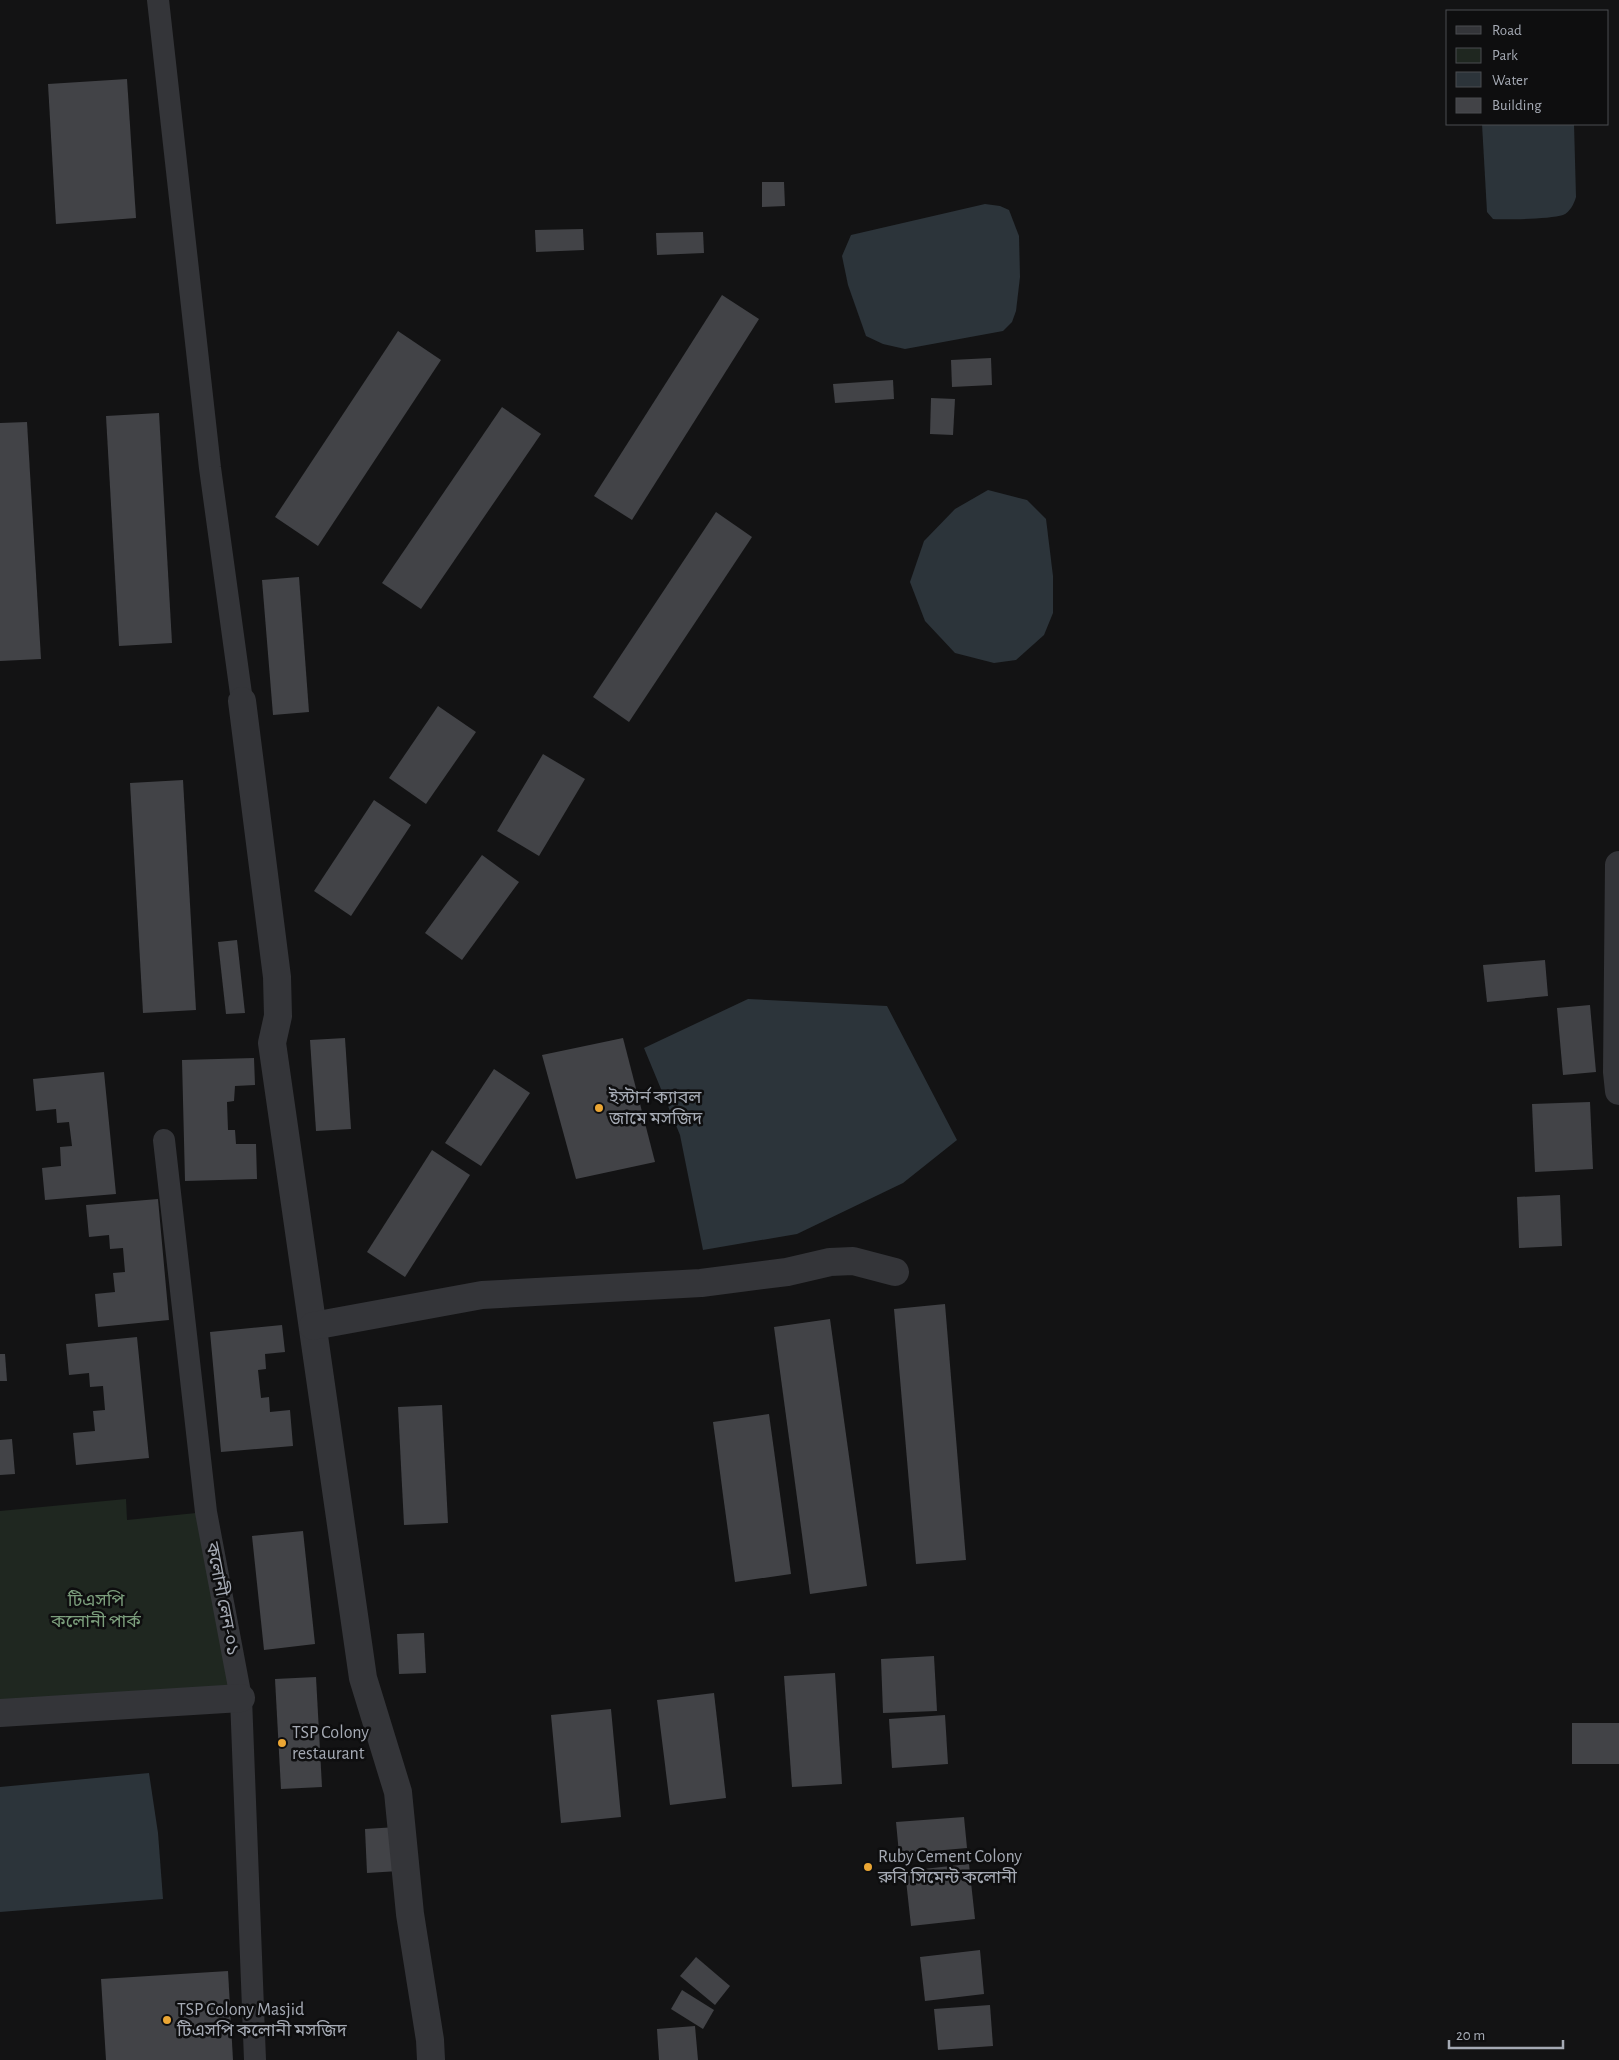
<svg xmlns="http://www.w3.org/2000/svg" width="1619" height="2060" viewBox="0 0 1619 2060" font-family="'Alegreya Sans','Noto Sans Bengali',sans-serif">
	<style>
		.green { fill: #1f2720 }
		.water { fill: #2c343a }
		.building { fill: #424347 }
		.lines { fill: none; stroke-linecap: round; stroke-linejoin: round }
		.service { stroke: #343539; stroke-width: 22 }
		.minor { stroke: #343539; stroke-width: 28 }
		.poi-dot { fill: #eba634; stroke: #0e0e0f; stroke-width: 2 }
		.labels { text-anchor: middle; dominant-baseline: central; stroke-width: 5; stroke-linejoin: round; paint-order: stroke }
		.poi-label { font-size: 18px; fill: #a5aab4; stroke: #0e0e0f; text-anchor: start }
		.street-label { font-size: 18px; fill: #a5aab4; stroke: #0e0e0f }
		.park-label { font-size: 18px; fill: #7c9f7d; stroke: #0e0e0f }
	</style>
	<rect width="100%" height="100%" fill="#131314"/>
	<polygon class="green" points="126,1499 127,1520 206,1512 241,1698 0,1713 0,1511"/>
	<g class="water">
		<path d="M1482 124H1574L1576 197C1574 204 1570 212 1563 215 1551 219 1506 220 1493 219L1487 212Z"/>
		<polygon points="985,204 1000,206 1009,210 1019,236 1020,277 1016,311 1012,322 1003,331 905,349 883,344 866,336 848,285 842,256 851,235"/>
		<polygon points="988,490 1027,500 1046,519 1053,576 1053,613 1044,635 1016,660 994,663 955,653 925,621 910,582 924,541 955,509"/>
		<polygon points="748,999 887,1006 957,1140 903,1183 797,1234 703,1250 680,1135 644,1048"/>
		<polygon points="149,1773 158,1833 163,1899 0,1912 0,1787"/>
	</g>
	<g class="building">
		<polygon points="127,79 136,218 56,224 48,84"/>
		<polygon points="762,182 784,182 785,206 762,207"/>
		<polygon points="583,229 584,250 536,252 535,230"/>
		<polygon points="703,232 704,253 657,255 656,233"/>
		<polygon points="722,295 759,319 632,520 594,496"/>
		<polygon points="398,331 441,360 318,546 275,517"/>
		<polygon points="991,358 992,385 952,387 951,360"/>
		<polygon points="893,380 894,399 835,403 833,384"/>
		<polygon points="931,398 955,399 953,435 930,434"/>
		<polygon points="502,407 541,434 421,609 382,583"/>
		<polygon points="159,413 172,643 119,646 106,416"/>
		<polygon points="27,422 41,659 0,661 0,423"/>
		<polygon points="716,512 752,537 629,722 593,697"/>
		<polygon points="299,577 309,712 273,715 262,580"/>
		<polygon points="438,706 476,732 426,804 389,778"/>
		<polygon points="543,754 585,779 539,856 497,831"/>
		<polygon points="183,780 196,1010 143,1013 130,783"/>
		<polygon points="374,800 411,825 351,916 314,891"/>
		<polygon points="482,855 519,882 462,960 425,933"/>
		<polygon points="237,940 245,1013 226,1014 218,942"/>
		<polygon points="1545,960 1548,996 1487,1002 1483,965"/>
		<polygon points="1590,1005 1596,1072 1563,1075 1557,1008"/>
		<polygon points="345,1038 351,1129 316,1131 310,1040"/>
		<polygon points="623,1038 655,1162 576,1179 542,1055"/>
		<polygon points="254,1058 255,1085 235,1086 234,1101 227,1102 228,1130 235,1130 236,1144 256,1144 257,1179 185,1181 182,1060"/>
		<polygon points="494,1069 530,1093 481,1166 445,1143"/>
		<polygon points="104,1072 116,1194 45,1200 42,1168 61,1166 60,1147 72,1146 69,1122 57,1123 56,1109 36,1111 33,1079"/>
		<polygon points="1590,1102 1593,1169 1535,1172 1532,1104"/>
		<polygon points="432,1150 470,1175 405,1277 367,1252"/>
		<polygon points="1560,1195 1562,1246 1519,1248 1517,1197"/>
		<polygon points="158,1199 169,1320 98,1327 95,1294 115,1292 113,1273 125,1272 123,1248 110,1249 109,1235 89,1237 86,1205"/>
		<polygon points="945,1304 966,1560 916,1564 894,1309"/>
		<polygon points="830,1319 867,1586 810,1594 774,1327"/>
		<polygon points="282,1325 285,1352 265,1354 266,1369 258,1370 261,1398 269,1397 270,1412 290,1410 293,1446 221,1452 210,1332"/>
		<polygon points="137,1337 149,1458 76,1465 73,1433 95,1431 93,1411 105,1410 103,1386 90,1387 89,1373 69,1375 66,1344"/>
		<polygon points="0,1354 5,1354 7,1381 0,1381"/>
		<polygon points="442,1405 448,1523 404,1525 398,1407"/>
		<polygon points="769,1414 791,1574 735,1582 713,1422"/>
		<polygon points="12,1439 15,1474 0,1475 0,1440"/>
		<polygon points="303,1531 315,1644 264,1650 252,1536"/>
		<polygon points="424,1633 426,1673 399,1674 397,1634"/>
		<polygon points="934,1656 937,1711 883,1713 881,1659"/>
		<polygon points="835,1673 842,1784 792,1787 784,1676"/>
		<polygon points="316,1677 322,1787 281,1789 275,1679"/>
		<polygon points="714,1693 726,1798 670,1805 657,1700"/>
		<polygon points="611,1709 621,1817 561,1823 551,1715"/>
		<polygon points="945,1715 948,1764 892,1768 889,1719"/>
		<rect x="1572" y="1723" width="47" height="41"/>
		<polygon points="964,1817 967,1848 899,1854 896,1822"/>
		<polygon points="397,1827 399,1871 367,1873 365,1829"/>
		<polygon points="969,1864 975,1919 911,1926 905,1871"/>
		<polygon points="980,1950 984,1994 925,2001 920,1957"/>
		<polygon points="696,1957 730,1986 715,2005 680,1976"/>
		<polygon points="228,1971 233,2060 106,2060 101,1979"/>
		<polygon points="682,1990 714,2010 703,2029 671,2009"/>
		<polygon points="990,2005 993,2046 938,2050 934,2009"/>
		<polygon points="695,2026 698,2060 659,2060 657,2029"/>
	</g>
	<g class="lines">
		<g class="service">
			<polyline points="158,0 210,468 242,701"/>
			<polyline points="164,1140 206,1512 241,1698 255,2060"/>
		</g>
		<g class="minor">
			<polyline points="242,701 277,977 278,1016 272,1043 363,1678 398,1792 410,1914 430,2040 431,2060"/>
			<polyline points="1619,865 1617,1072 1619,1091"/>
			<polyline points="313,1326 482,1295 701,1283 787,1272 830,1262 853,1261 895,1272"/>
			<polyline points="0,1713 241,1698"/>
		</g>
	</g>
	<g class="poi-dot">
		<circle cx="599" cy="1108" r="5"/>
		<circle cx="282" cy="1743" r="5"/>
		<circle cx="868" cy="1867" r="5"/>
		<circle cx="167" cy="2020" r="5"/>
	</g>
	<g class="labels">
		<g class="poi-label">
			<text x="609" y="1098">ইস্টার্ন ক্যাবল<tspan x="609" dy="21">জামে মসজিদ</tspan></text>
			<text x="292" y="1733">TSP Colony<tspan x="292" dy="21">restaurant</tspan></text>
			<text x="878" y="1857">Ruby Cement Colony<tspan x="878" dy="21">রুবি সিমেন্ট কলোনী</tspan></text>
			<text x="177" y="2010">TSP Colony Masjid<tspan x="177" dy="21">টিএসপি কলোনী মসজিদ</tspan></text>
		</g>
		<g class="street-label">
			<text transform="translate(222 1599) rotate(79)">কলোনী লেন-০১</text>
		</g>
		<g class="park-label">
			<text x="96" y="1601">টিএসপি<tspan x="96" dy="21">কলোনী পার্ক</tspan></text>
		</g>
	</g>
	<rect x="1446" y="10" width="162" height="115" fill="#0e0e0f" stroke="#4a4c51"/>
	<rect x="1456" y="26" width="25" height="8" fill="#343539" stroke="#4a4c51"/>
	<text x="1492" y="35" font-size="15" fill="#a5aab4">Road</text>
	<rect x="1456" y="48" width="25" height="15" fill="#1f2720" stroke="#4a4c51"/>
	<text x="1492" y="60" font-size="15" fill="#a5aab4">Park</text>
	<rect x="1456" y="72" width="25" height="15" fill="#2c343a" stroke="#4a4c51"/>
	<text x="1492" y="85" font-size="15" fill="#a5aab4">Water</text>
	<rect x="1456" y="98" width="25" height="15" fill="#424347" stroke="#4a4c51"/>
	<text x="1492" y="110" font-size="15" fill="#a5aab4">Building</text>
	<path d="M1449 2040v8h114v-8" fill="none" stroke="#a5aab4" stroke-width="2.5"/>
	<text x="1456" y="2040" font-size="15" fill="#a5aab4" stroke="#0e0e0f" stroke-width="4" paint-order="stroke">20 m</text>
</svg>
